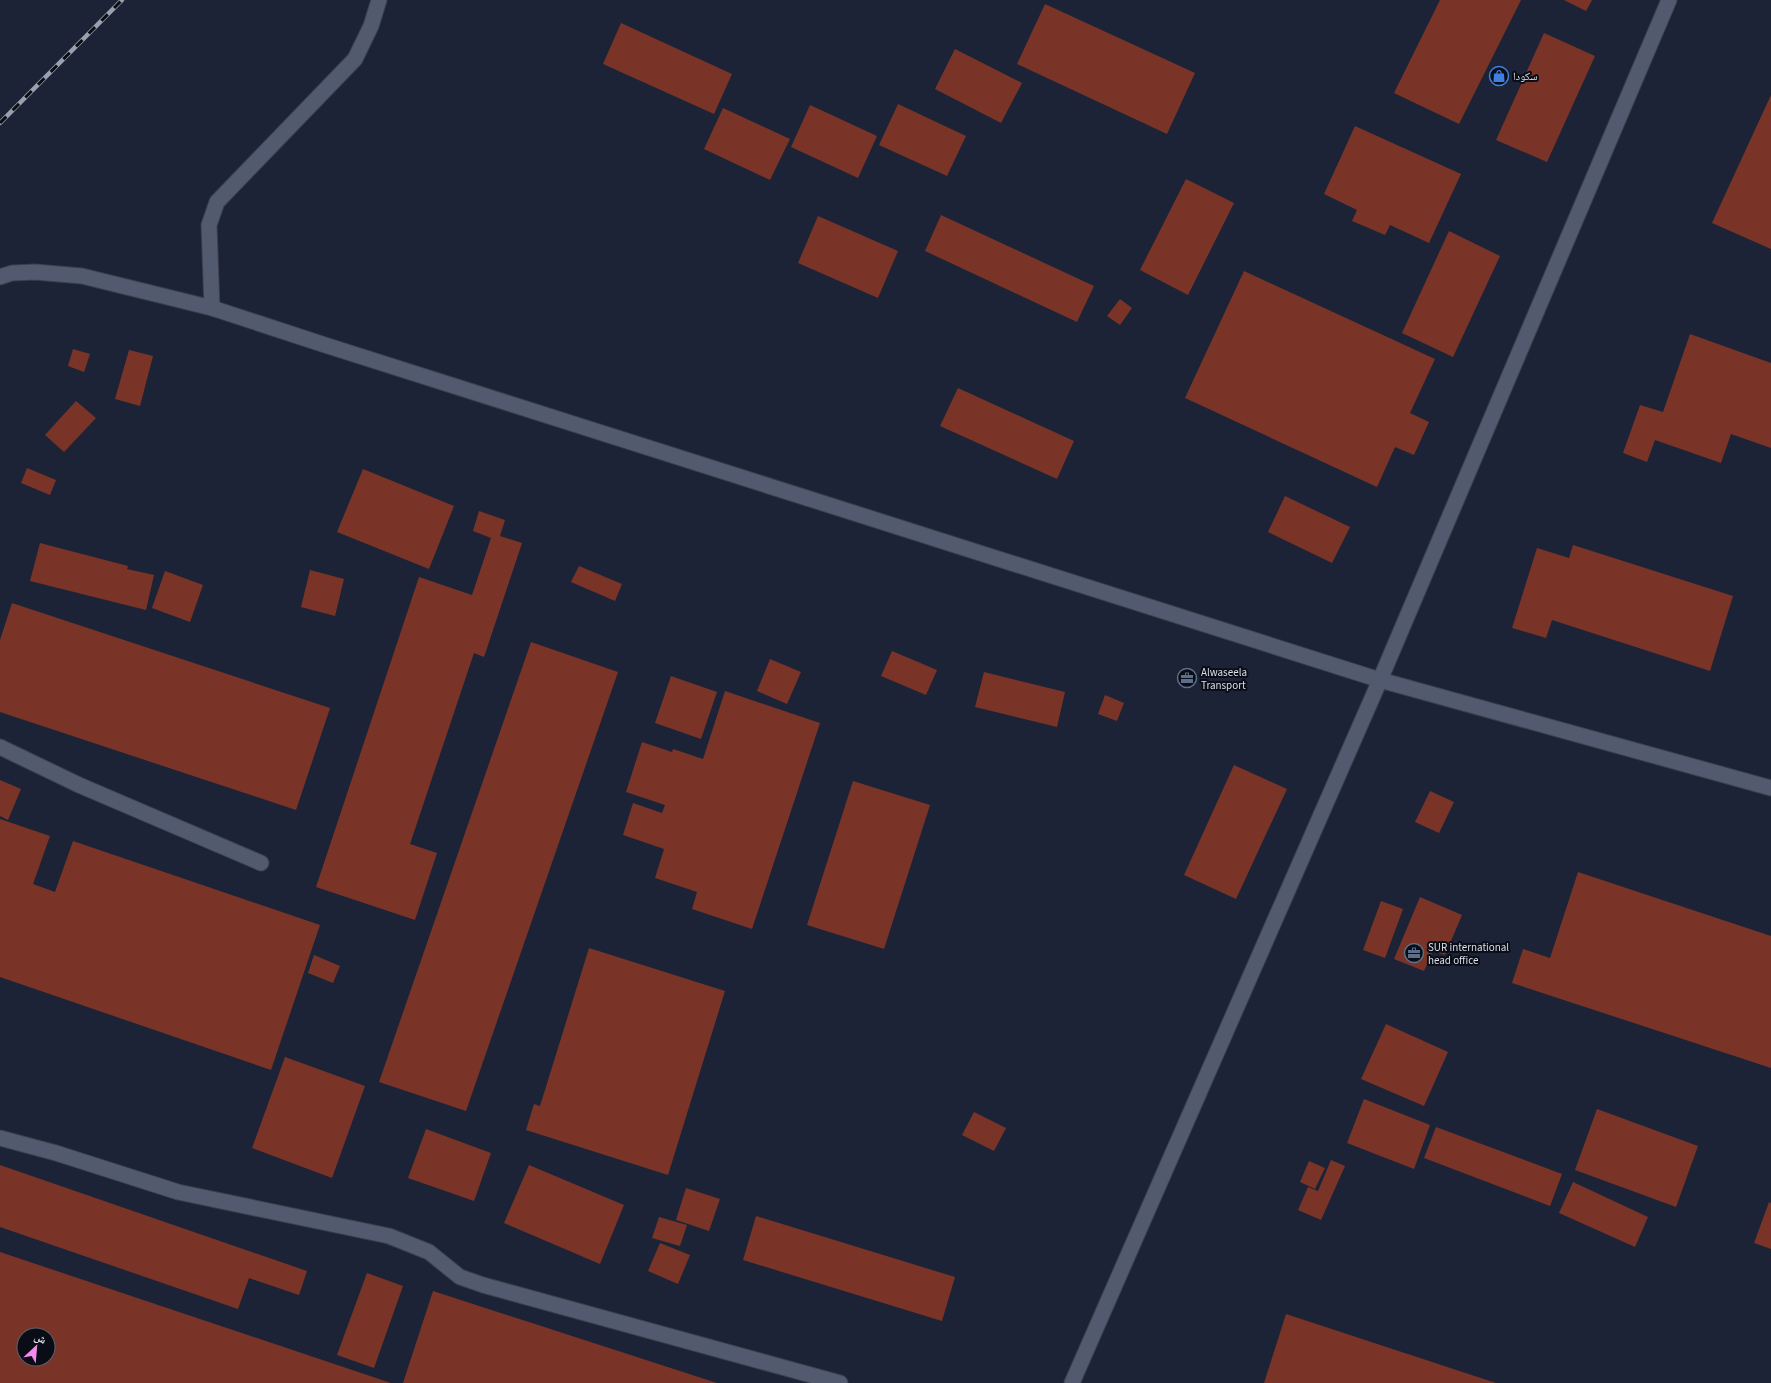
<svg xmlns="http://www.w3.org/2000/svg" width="1771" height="1383" viewBox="0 0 1771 1383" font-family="'Source Sans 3','Noto Naskh Arabic',sans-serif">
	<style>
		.building { fill: #793427; fill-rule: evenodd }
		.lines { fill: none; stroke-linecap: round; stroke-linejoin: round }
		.service-casing { stroke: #393f4e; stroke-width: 17 }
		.service { stroke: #515a6f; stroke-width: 15 }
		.rail-casing { stroke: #9aa0ae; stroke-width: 4.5 }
		.rail { stroke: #0a0d15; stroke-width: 3; stroke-dasharray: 9; stroke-linecap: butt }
		.labels { text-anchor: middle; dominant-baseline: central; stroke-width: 4; stroke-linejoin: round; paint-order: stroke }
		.poi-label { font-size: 11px; fill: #d9dfeb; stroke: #0a0d15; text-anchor: start }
	</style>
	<rect width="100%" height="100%" fill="#1c2336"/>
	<g class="building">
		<polygon points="1440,0 1521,0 1459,124 1394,93"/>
		<polygon points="1564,0 1592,0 1586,11"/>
		<polygon points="1045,4 1195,73 1167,134 1017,64"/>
		<polygon points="621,23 732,74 714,114 603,64"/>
		<polygon points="1544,33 1595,56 1547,162 1496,140"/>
		<polygon points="955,49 1022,83 1001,123 935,89"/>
		<polygon points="1771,95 1771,249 1712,223"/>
		<polygon points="898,104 966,136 947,176 879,145"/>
		<polygon points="810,105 877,136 858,178 791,147"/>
		<polygon points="723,108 790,139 770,180 704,149"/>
		<polygon points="1355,126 1461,174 1429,243 1390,225 1385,235 1352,221 1357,210 1324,194"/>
		<polygon points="1186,179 1234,203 1188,295 1140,270"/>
		<polygon points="941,215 1094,286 1077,322 925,251"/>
		<polygon points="818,216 898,251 878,298 798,263"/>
		<polygon points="1449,231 1500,256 1453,357 1402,333"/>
		<polygon points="1244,271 1435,359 1410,413 1429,422 1414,455 1395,447 1377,487 1185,398"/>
		<polygon points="1120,299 1132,308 1120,325 1107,316"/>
		<polygon points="1690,334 1771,363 1771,448 1731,434 1721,463 1655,440 1647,462 1623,453 1640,405 1663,412"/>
		<polygon points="73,349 90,354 84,372 68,366"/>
		<polygon points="129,350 153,356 140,406 115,399"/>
		<polygon points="958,388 1074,441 1057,479 940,426"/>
		<polygon points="76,401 96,418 64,452 45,435"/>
		<polygon points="27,468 56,480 50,495 21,483"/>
		<polygon points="363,469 454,506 429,569 337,532"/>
		<polygon points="1285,496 1350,527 1332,563 1268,532"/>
		<polygon points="479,511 505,520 500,536 522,543 484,657 474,653 410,844 437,853 415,920 316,887 419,577 472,595 491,538 473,531"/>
		<polygon points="40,543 128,566 127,569 154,575 146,610 30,581"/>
		<polygon points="1573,545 1733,596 1710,671 1552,620 1546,638 1512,628 1537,548 1569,558"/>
		<polygon points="579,566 622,584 615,601 571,582"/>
		<polygon points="310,570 344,579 335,616 301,607"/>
		<polygon points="165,571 203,585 190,622 152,608"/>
		<polygon points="12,603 330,708 296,810 0,712 0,640"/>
		<polygon points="531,642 618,672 466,1111 379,1082"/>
		<polygon points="892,651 937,670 926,695 881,676"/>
		<polygon points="770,659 801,672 787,704 757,691"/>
		<polygon points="984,672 1065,692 1057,727 975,707"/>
		<polygon points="671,676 717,692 701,739 655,723"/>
		<polygon points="725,691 820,723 752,929 692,909 697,892 655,878 664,849 623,835 633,803 662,813 665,805 626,792 642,742 672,752 673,749 703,759"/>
		<polygon points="1105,695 1124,703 1117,721 1098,714"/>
		<polygon points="1234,765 1287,789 1236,899 1184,875"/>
		<polygon points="0,780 21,789 8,820 0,816"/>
		<polygon points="853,781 930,805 884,949 807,925"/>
		<polygon points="1430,791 1454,802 1439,833 1415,822"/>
		<polygon points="0,819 50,836 33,884 55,892 73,841 320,925 271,1070 0,977"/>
		<polygon points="1578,872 1771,936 1771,1068 1512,983 1523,949 1550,958"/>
		<polygon points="1420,897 1462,915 1445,955 1433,951 1424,971 1394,959"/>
		<polygon points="1381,901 1403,909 1385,958 1363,950"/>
		<polygon points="589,948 725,991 668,1175 526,1130 534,1104 540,1106"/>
		<polygon points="314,955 340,966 333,983 308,973"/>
		<polygon points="1386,1024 1448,1052 1424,1106 1361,1079"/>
		<polygon points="285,1057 365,1086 332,1178 252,1148"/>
		<polygon points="1364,1099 1430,1125 1414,1169 1347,1143"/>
		<polygon points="1597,1109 1698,1146 1676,1207 1575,1170"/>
		<polygon points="974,1112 1006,1128 994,1151 962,1135"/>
		<polygon points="1436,1127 1562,1174 1550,1206 1424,1158"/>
		<polygon points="426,1129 491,1153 474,1201 408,1178"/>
		<polygon points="1331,1160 1345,1166 1321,1220 1298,1210 1308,1187 1318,1191"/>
		<polygon points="1309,1161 1325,1168 1315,1189 1300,1182"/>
		<polygon points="0,1165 307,1271 299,1295 249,1278 238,1309 0,1227"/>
		<polygon points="529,1165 624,1205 600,1264 504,1223"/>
		<polygon points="1573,1182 1648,1217 1635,1247 1559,1213"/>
		<polygon points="686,1188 720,1199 709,1231 676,1220"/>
		<polygon points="1769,1202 1771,1203 1771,1249 1754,1243"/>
		<polygon points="756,1216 955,1277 942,1321 743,1260"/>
		<polygon points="659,1217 687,1225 680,1246 652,1238"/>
		<polygon points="660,1243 690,1255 678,1284 648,1271"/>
		<path d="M0 1252 391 1383H0ZM24 1335H48V1359H24Z"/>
		<polygon points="367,1273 403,1286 374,1368 337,1355"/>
		<polygon points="433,1291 717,1383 403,1383"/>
		<polygon points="1286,1314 1496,1383 1264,1383"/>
	</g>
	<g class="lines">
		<defs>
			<g id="service">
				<polyline points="0,277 12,273 35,272 82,276 212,308 325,345 1380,680 1771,788"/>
				<polyline points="212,308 209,225 217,202 355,59 371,26 379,0"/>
				<polyline points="0,747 79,785 261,863"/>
				<polyline points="0,1138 56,1153 178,1192 389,1236 429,1252 460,1277 483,1285 840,1383"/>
				<polyline points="1072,1383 1380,680 1669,0"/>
			</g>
		</defs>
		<use href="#service" class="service-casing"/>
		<use href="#service" class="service"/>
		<defs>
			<polyline id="rail" points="0,123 122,0"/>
		</defs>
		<use href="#rail" class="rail-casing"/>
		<use href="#rail" class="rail"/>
	</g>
	<defs>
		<symbol id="shop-ring" viewBox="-11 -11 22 22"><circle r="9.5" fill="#0a0d15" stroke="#3f7fe0" stroke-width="1.5"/><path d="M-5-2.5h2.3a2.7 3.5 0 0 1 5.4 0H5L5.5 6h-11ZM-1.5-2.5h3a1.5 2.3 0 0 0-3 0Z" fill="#3f7fe0"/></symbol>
		<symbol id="office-ring" viewBox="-11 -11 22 22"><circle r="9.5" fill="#0a0d15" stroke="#5c6f8a" stroke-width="1.5"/><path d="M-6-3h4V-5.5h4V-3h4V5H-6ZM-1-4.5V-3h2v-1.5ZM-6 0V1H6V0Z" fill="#5c6f8a"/></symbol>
	</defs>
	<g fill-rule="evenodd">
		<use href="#shop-ring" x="1488" y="65" width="22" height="22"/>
		<use href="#office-ring" x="1176" y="667" width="22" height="22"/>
		<use href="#office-ring" x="1403" y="942" width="22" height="22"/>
	</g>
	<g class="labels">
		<g class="poi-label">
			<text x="1513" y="76">سكودا</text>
			<text x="1201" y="672">Alwaseela<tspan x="1201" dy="13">Transport</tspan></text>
			<text x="1428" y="947">SUR international<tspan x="1428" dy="13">head office</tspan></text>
		</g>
	</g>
	<g transform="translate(36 1347) rotate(26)"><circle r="19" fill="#0a0d15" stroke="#5d616b"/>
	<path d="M0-3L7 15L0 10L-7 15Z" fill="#f589ef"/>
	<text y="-6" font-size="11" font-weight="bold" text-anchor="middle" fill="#d9dfeb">ش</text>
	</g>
</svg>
